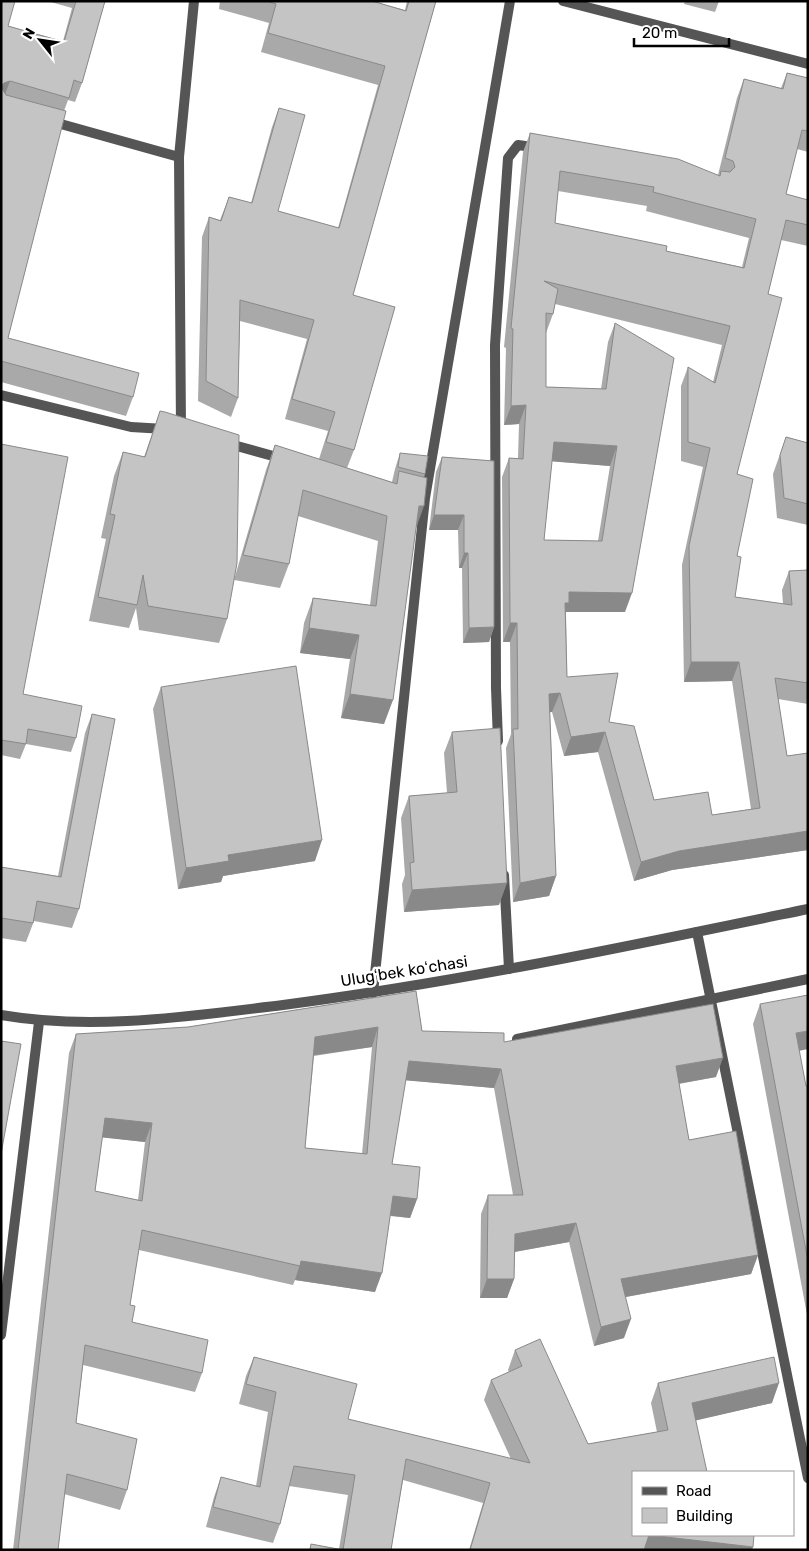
<svg xmlns="http://www.w3.org/2000/svg" width="809" height="1551" viewBox="0 0 809 1551" font-family="Rubik,sans-serif">
	<style>
		.lines { fill: none; stroke-linecap: round; stroke-linejoin: round }
		.service { stroke: #555; stroke-width: 10 }
		.minor { stroke: #555; stroke-width: 10 }
		.tertiary { stroke: #555; stroke-width: 10 }
		.wall { fill: #a9a9a9; fill-rule: evenodd }
		.shaded-wall { fill: #898989 }
		.building { fill: #c4c4c4; stroke: #898989; fill-rule: evenodd }
		.labels { text-anchor: middle; dominant-baseline: central; stroke-width: 5; stroke-linejoin: round; paint-order: stroke }
		.street-label { font-size: 16px; fill: #000; stroke: #fff }
	</style>
	<rect width="100%" height="100%" fill="#fff"/>
	<g class="lines">
		<polyline class="service" points="517,1039 808,979"/>
		<g class="minor">
			<polyline points="563,1 808,64"/>
			<polyline points="50,121 179,157"/>
			<polyline points="1,395 131,427 165,429"/>
			<polyline points="181,429 179,157 194,1"/>
			<polyline points="226,443 284,459"/>
			<polyline points="498,741 496,688 495,345 508,158 518,145 539,148"/>
			<polyline points="504,875 509,969"/>
			<polyline points="697,932 808,1478"/>
			<polyline points="373,993 425,498 510,1"/>
			<polyline points="1,1335 39,1022"/>
		</g>
		<path class="tertiary" d="M1 1015C94 1031 190 1016 283 1005 459 982 634 945 808 909"/>
	</g>
	<g class="wall">
		<polygon points="1,1 8,26 63,41 72,8 47,1 105,1 82,83 75,102 68,100 64,111 8,338 133,397 126,416 1,382"/>
		<polygon points="220,1 372,1 405,10 407,1 436,1 353,295 354,450 347,468 395,483 392,482 395,469 400,453 425,474 424,478 384,724 341,718 350,659 300,653 304,623 313,598 370,605 378,541 298,516 289,564 280,588 234,580 266,470 275,445 319,459 328,431 285,419 307,339 240,321 238,398 231,417 198,401 202,237 209,217 220,220 229,197 251,203 272,127 279,108 278,211 338,228 378,85 261,52 269,23 219,9"/>
		<polygon points="685,1 719,1 715,12 684,4"/>
		<path d="M787 73 808 78V152L797 149 786 194 808 200V246L781 240 768 294 737 474V556L735 597 783 604 782 590 789 571 808 570V704L778 699 787 756 808 753V850L672 870 634 881 598 752 564 756 552 712H550L556 876 549 896 513 902 506 748 511 734 510 642H503L502 477 509 458H518L519 424 504 425 506 348 504 347 523 152 530 133 718 175 737 98 744 79 781 88ZM558 191 647 206 646 211 749 238 742 267 666 251 555 223ZM555 304 722 345 713 382 688 367 681 386V461L703 467 682 565 684 682 732 681 751 809 712 815 654 800 609 722 567 677 566 612H625L615 323 608 342 601 389 546 387V333L553 314ZM552 461 610 466 598 541 544 540Z"/>
		<polygon points="160,411 227,619 219,643 139,630 136,608 129,628 89,621 106,539 101,538 114,476 123,452 144,457"/>
		<polygon points="786,437 808,443 808,525 777,518 773,474"/>
		<polygon points="1,444 23,694 76,738 71,752 26,744 20,759 1,755"/>
		<polygon points="442,457 494,461 494,627 489,642 463,643 462,568 459,568 458,530 429,530 436,472"/>
		<polygon points="161,687 315,861 223,876 221,882 178,889 153,709"/>
		<polygon points="92,714 79,909 72,928 34,921 26,942 1,938 1,867 58,876 85,733"/>
		<polygon points="452,732 499,905 404,912 402,884 405,875 401,818 409,796 447,793 444,753"/>
		<path d="M416 991 422 1031 504 1042 716 1077 679 1084 689 1140 758 1255 751 1274 626 1297 624 1338 594 1346 569 1242 515 1252 514 1279 507 1298H480L481 1214 488 1195H513L494 1088 405 1080 392 1164 417 1199 410 1218 390 1216 375 1292 295 1280 293 1285 139 1250 130 1305 132 1322 202 1373 195 1392 83 1365 76 1423 127 1490 120 1510 64 1494 58 1550H13L69 1053 76 1034 188 1027ZM372 1047 362 1154 305 1148 314 1056ZM102 1137 145 1142 138 1200 95 1191Z"/>
		<polygon points="760,1004 799,1051 806,1086 808,1086 808,1320 753,1024"/>
		<polygon points="515,1350 588,1444 657,1432 651,1403 658,1383 772,1403 696,1420 633,1472 752,1550 469,1550 483,1503 403,1480 391,1550 309,1550 311,1544 339,1549 348,1495 289,1486 280,1524 273,1543 206,1527 214,1497 221,1477 256,1486 268,1412 239,1404 246,1376 254,1357 348,1419 511,1459 484,1400 491,1380 509,1372 508,1370"/>
	</g>
	<g class="shaded-wall">
		<polygon points="10,81 3,100 1,87 4,83"/>
		<polygon points="526,405 519,424 504,425 511,406"/>
		<polygon points="554,442 617,446 610,466 547,461"/>
		<polygon points="419,506 424,506 415,531"/>
		<polygon points="434,515 464,515 458,530 429,530"/>
		<polygon points="464,553 468,553 462,568 459,568"/>
		<polygon points="569,592 632,593 625,612 566,612 558,622"/>
		<polygon points="510,623 517,623 510,642 503,642"/>
		<polygon points="494,627 489,642 463,643 469,628"/>
		<polygon points="309,628 359,635 350,659 300,653"/>
		<polygon points="691,662 739,662 732,681 684,682"/>
		<polygon points="560,693 552,712 542,713 549,694"/>
		<polygon points="350,694 393,700 384,724 341,718"/>
		<polygon points="605,732 598,752 564,756 571,737"/>
		<polygon points="808,831 808,850 672,870 634,881 641,862 679,851"/>
		<polygon points="322,840 315,861 223,876 221,882 178,889 186,868 228,855"/>
		<polygon points="556,876 549,896 513,902 520,883"/>
		<polygon points="507,883 499,905 404,912 412,890"/>
		<polygon points="378,1027 372,1047 308,1056 315,1037"/>
		<polygon points="808,1031 808,1049 789,1053 796,1033"/>
		<polygon points="723,1058 716,1077 670,1085 676,1066"/>
		<polygon points="409,1061 501,1069 494,1088 402,1080"/>
		<polygon points="105,1118 152,1123 145,1142 98,1137"/>
		<polygon points="393,1196 417,1199 410,1218 386,1215"/>
		<polygon points="576,1223 569,1242 508,1253 515,1234"/>
		<polygon points="758,1255 751,1274 614,1299 621,1279"/>
		<polygon points="301,1261 382,1273 375,1292 295,1280"/>
		<polygon points="487,1279 514,1279 507,1298 480,1298"/>
		<polygon points="631,1319 624,1338 594,1346 601,1327"/>
		<polygon points="779,1383 772,1403 685,1423 692,1403"/>
		<polygon points="649,1535 753,1547 752,1550 643,1550"/>
	</g>
	<g class="building">
		<polygon points="1,1 15,1 8,26 64,42 76,1 105,1 82,83 74,80 69,98 10,81 4,83 1,87"/>
		<polygon points="267,1 372,1 406,11 409,1 436,1 353,295 395,307 354,450 326,442 335,412 292,399 314,320 240,300 238,398 206,381 209,217 221,221 229,197 252,203 279,108 305,115 278,211 339,228 385,66 268,33 276,4"/>
		<path d="M787 73 808 78V131L802 130 786 194 808 200V225L786 220 768 294 782 298 737 474 753 479 737 556 741 557 735 597 792 605 789 571 808 570V683L775 678 787 756 808 753V831L679 851 641 862 605 732 571 737 560 693 549 694 556 876 520 883 513 729H518L517 623H510L509 458 523 459 526 405 511 406 513 329 511 328 530 133 678 159 720 176 721 171 730 172 735 167 733 161 725 158 744 79 783 89ZM560 171 654 187 653 192 756 219 744 268 666 251 667 246 555 223ZM544 281 730 326 715 383 688 367V442L710 448 689 546 691 662H739L760 808 712 815 708 792 654 800 634 726 609 722 618 673 567 677 565 603H569V592L632 593 674 358 615 323 606 389 546 387V313L553 314 558 289ZM554 442 617 446 602 541 544 540Z"/>
		<polygon points="1,87 6,95 66,111 8,338 139,373 133,397 1,361"/>
		<polygon points="160,411 165,412 239,435 237,563 227,619 148,606 143,575 137,605 98,597 115,515 110,514 123,452 145,457"/>
		<polygon points="786,437 808,443 808,504 784,498 780,455"/>
		<polygon points="1,444 68,457 23,694 82,706 76,738 28,729 26,744 1,740"/>
		<polygon points="275,445 397,484 399,471 427,478 424,506 419,506 393,700 350,694 359,635 309,628 313,598 376,606 387,516 303,490 289,564 243,555"/>
		<polygon points="400,453 428,456 425,474 398,467"/>
		<polygon points="442,457 494,461 494,627 469,628 468,553 464,553 464,515 434,515"/>
		<polygon points="296,666 322,840 228,855 229,861 186,868 161,687"/>
		<polygon points="92,714 115,719 79,909 37,901 33,923 1,918 1,867 61,877"/>
		<polygon points="500,728 507,883 412,890 410,863 414,862 409,796 457,792 452,732"/>
		<path d="M416 991 422 1031 504 1033V1042L713 1004 723 1058 676 1066 689 1140 736 1131 758 1255 621 1279 631 1319 601 1327 576 1223 515 1234 514 1279H487L488 1195H523L501 1069 409 1061 392 1164 420 1167 417 1199 393 1196 382 1273 301 1261 300 1266 142 1230 130 1305 135 1306 132 1322 208 1340 202 1373 85 1345 76 1423 137 1439 127 1490 67 1474 58 1550H18L76 1034 188 1027ZM378 1027 367 1154 305 1148 315 1037ZM105 1118 152 1123 142 1201 95 1191Z"/>
		<polygon points="808,995 808,1031 796,1033 806,1086 808,1086 808,1261 760,1004"/>
		<polygon points="1,1041 21,1044 1,1154"/>
		<polygon points="540,1339 588,1444 668,1430 658,1383 774,1357 779,1383 692,1403 707,1472 633,1472 633,1535 754,1535 753,1547 649,1535 644,1550 470,1550 490,1483 406,1459 391,1550 310,1550 311,1544 343,1550 355,1475 294,1466 280,1524 213,1507 221,1477 260,1487 276,1392 246,1384 254,1357 357,1384 348,1419 530,1463 491,1380 522,1366 515,1350"/>
	</g>
	<g class="labels">
		<g class="street-label">
			<text transform="translate(404 971) rotate(-9)">Ulugʻbek koʻchasi</text>
		</g>
	</g>
	<rect width="809" height="1551" fill="none" stroke="#000000" stroke-width="5"/>
	<rect x="632" y="1471" width="162" height="65" fill="#ffffff" stroke="#999999"/>
	<rect x="642" y="1487" width="25" height="8" fill="#555555" stroke="#999999"/>
	<text x="676" y="1496" font-size="15" fill="#000000">Road</text>
	<rect x="642" y="1508" width="25" height="15" fill="#c4c4c4" stroke="#999999"/>
	<text x="676" y="1521" font-size="15" fill="#000000">Building</text>
	<g transform="translate(40 40) rotate(300)" stroke="#ffffff" stroke-width="4" paint-order="stroke">
	<path d="M0-4L9 19L0 12L-9 19Z" fill="#000000"/>
	<text y="-8" font-size="14" font-weight="bold" text-anchor="middle" fill="#000000">N</text>
	</g>
	<path d="M634 38v8h95v-8" fill="none" stroke="#000000" stroke-width="2.5"/>
	<text x="642" y="38" font-size="15" fill="#000000" stroke="#ffffff" stroke-width="4" paint-order="stroke">20 m</text>
</svg>
